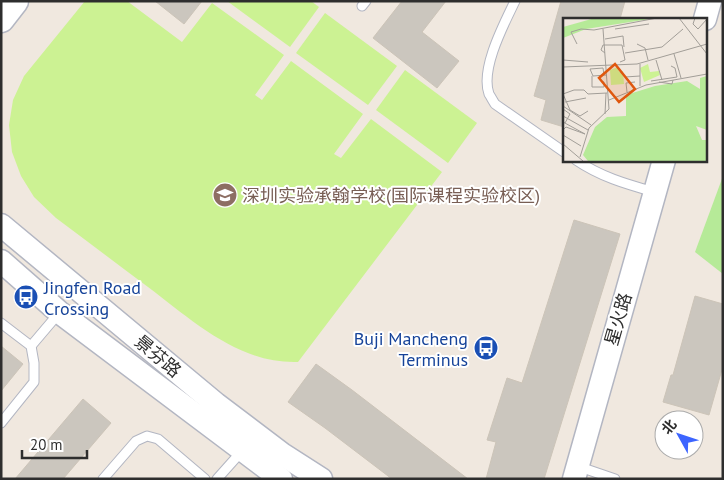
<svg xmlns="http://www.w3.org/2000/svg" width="724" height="480" viewBox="0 0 724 480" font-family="'PT Sans','Noto Sans SC',sans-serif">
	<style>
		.green { fill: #b6ea98 }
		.pitch { fill: #ccf293 }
		.building { fill: #cbc6be; stroke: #ccc4b8 }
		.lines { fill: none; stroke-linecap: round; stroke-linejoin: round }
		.service-casing { stroke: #b3b6c2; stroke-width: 11 }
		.tertiary-casing { stroke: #b3b6c2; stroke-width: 25 }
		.secondary-casing { stroke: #b3b6c2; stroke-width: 29 }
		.service { stroke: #fff; stroke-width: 9 }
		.tertiary { stroke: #fff; stroke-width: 22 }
		.secondary { stroke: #fff; stroke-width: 26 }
		.labels { text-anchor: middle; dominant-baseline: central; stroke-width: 4; stroke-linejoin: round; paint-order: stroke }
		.education-label { font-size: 18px; fill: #785e54; stroke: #fff; text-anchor: start }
		.transit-label { font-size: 18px; fill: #164399; stroke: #fff; text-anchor: start }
		.street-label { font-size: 18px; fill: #2e2e2e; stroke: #fff }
		.inset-road { fill: none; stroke: #a29e98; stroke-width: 1 }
		.view { fill: #df570e; fill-opacity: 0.15; stroke: #df570e; stroke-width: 2.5 }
		.inset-edge { fill: none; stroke: #2e2e2e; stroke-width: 2.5 }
	</style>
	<rect width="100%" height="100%" fill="#f0e8df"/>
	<polygon class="green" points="723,176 723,274 695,252"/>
	<g class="pitch">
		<path d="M85 1H127L182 42 212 3 284 55 255 95 262 100 291 61 363 114 334 154 341 158 371 119 442 172 298 362C239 364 193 321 148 287 117 264 87 241 56 218L34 197 21 176 12 152 9 125 13 100 24 76Z"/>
		<polygon points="227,1 311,1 319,7 290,47"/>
		<polygon points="325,13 397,66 368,105 296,53"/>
		<polygon points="405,70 477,123 448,163 376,110"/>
	</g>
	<g class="building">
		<polygon points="155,1 202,1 184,24"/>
		<polygon points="402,1 446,1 422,32 459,61 437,88 373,38"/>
		<polygon points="561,1 625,1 620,19 564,19 564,127 541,120 546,100 534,96"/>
		<polygon points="574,220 620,234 544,479 486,479 496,442 487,440 507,378 522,383"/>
		<polygon points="695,296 723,304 723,366 709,415 663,402 671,375 673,375"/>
		<polygon points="1,346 23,364 1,391"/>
		<polygon points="316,364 352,390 468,479 392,479 325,428 288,402"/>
		<polygon points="83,399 111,423 63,479 15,479"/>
	</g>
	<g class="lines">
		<defs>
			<g id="service">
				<path d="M515 1C504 24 480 69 489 94 491 97 493 101 495 104L564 152"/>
				<polyline points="362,6 366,1"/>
				<path d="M576 160C601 177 626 184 654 192"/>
				<polyline points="1,323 31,346 34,363 34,382 1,423"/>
				<polyline points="31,346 59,313"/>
				<polyline points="577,466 615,479"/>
				<polyline points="103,479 136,441 147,436 158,439 205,479"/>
				<polyline points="217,479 242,451"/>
			</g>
			<g id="tertiary">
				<polyline points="705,19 710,1"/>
				<polyline points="1,225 216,404 282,454 321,479"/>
				<polyline points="1,261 59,312 281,479"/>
				<polyline points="574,479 664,160"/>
			</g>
			<polyline id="secondary" points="1,19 15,1"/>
		</defs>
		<use href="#service" class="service-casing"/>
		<use href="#tertiary" class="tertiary-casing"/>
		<use href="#secondary" class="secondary-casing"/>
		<use href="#service" class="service"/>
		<use href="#tertiary" class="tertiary"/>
		<use href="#secondary" class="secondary"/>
	</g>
	<defs>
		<symbol id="school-disc" viewBox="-11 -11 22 22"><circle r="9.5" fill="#8d6e63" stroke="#fff"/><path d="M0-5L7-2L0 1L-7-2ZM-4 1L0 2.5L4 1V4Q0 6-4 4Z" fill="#fff"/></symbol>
		<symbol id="bus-disc" viewBox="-11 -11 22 22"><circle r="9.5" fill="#1a4fb4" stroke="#fff"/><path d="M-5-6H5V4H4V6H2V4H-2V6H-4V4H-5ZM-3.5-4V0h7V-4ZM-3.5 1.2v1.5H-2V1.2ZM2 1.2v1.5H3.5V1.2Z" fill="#fff"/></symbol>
	</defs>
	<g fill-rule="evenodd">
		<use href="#school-disc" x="211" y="181" width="28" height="28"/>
		<use href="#bus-disc" x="12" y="283" width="28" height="28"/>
		<use href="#bus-disc" x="472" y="334" width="28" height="28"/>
	</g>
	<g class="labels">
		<g class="education-label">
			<text x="242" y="195">深圳实验承翰学校(国际课程实验校区)</text>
		</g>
		<g class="transit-label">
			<text x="44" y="287">Jingfen Road<tspan x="44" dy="21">Crossing</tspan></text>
			<text x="468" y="338" text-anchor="end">Buji Mancheng<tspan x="468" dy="21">Terminus</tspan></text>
		</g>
		<g class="street-label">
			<text transform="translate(618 319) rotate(-74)">星火路</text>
			<text transform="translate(158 356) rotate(40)">景芬路</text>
		</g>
	</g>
	<g transform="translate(563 18)">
		<rect width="144" height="144" fill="#f0e8df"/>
		<path d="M32 0H93L23 11 0 20V9ZM144 58V112L133 108 139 122H144V143H25L20 137 32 109 44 99 63 98V77L92 68 124 63 137 71V60Z" fill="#b6ea98"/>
		<path d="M85 46 87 54 96 53 97 57 81 64 77 50ZM55 49 56 54 60 53 61 66 48 67 47 52Z" fill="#ccf293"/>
		<path class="inset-road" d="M116 0 144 36M132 0 130 6 135 11 144 1M52 11 86 6M42 21 60 18 61 29M14 26 8 14 18 11 31 12 94 0M74 26 82 30 85 42M42 35 38 32 40 27H59L62 42 57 44M62 35 99 29 120 11M111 36 118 60M0 42 25 44M93 42 99 62M77 46V68M0 49 74 46 144 26M41 57 40 50 27 51 30 58 43 57M29 58V69H41V64L38 63M62 59 77 58M88 63 114 59 112 50 108 48M96 64 109 66 110 62M64 74 63 65 72 64M0 76 11 72H21L25 76 44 75M0 76 7 92 17 98 25 93M46 82 83 67 144 56M2 84 23 80M0 88 28 107M0 91 7 96 2 105M42 96 43 75M0 98 25 112M0 104 22 116M0 112 3 109 22 116M0 117 18 128M0 126 20 143M17 139 26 110 46 91 40 11"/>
		<path class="view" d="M52 46 72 71 56 84 36 60Z"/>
		<rect width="144" height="144" class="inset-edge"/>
	</g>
	<rect width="724" height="480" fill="none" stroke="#2e2e2e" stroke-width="5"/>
	<g transform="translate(679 435) rotate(310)"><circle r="24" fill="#ffffff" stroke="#ababab"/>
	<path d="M0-4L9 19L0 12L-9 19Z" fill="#3d65ff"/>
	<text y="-8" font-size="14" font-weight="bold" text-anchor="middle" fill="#2e2e2e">北</text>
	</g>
	<path d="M22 450v8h65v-8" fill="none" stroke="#2e2e2e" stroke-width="2.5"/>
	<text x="30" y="450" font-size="15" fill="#2e2e2e" stroke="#ffffff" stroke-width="4" paint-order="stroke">20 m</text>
</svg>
